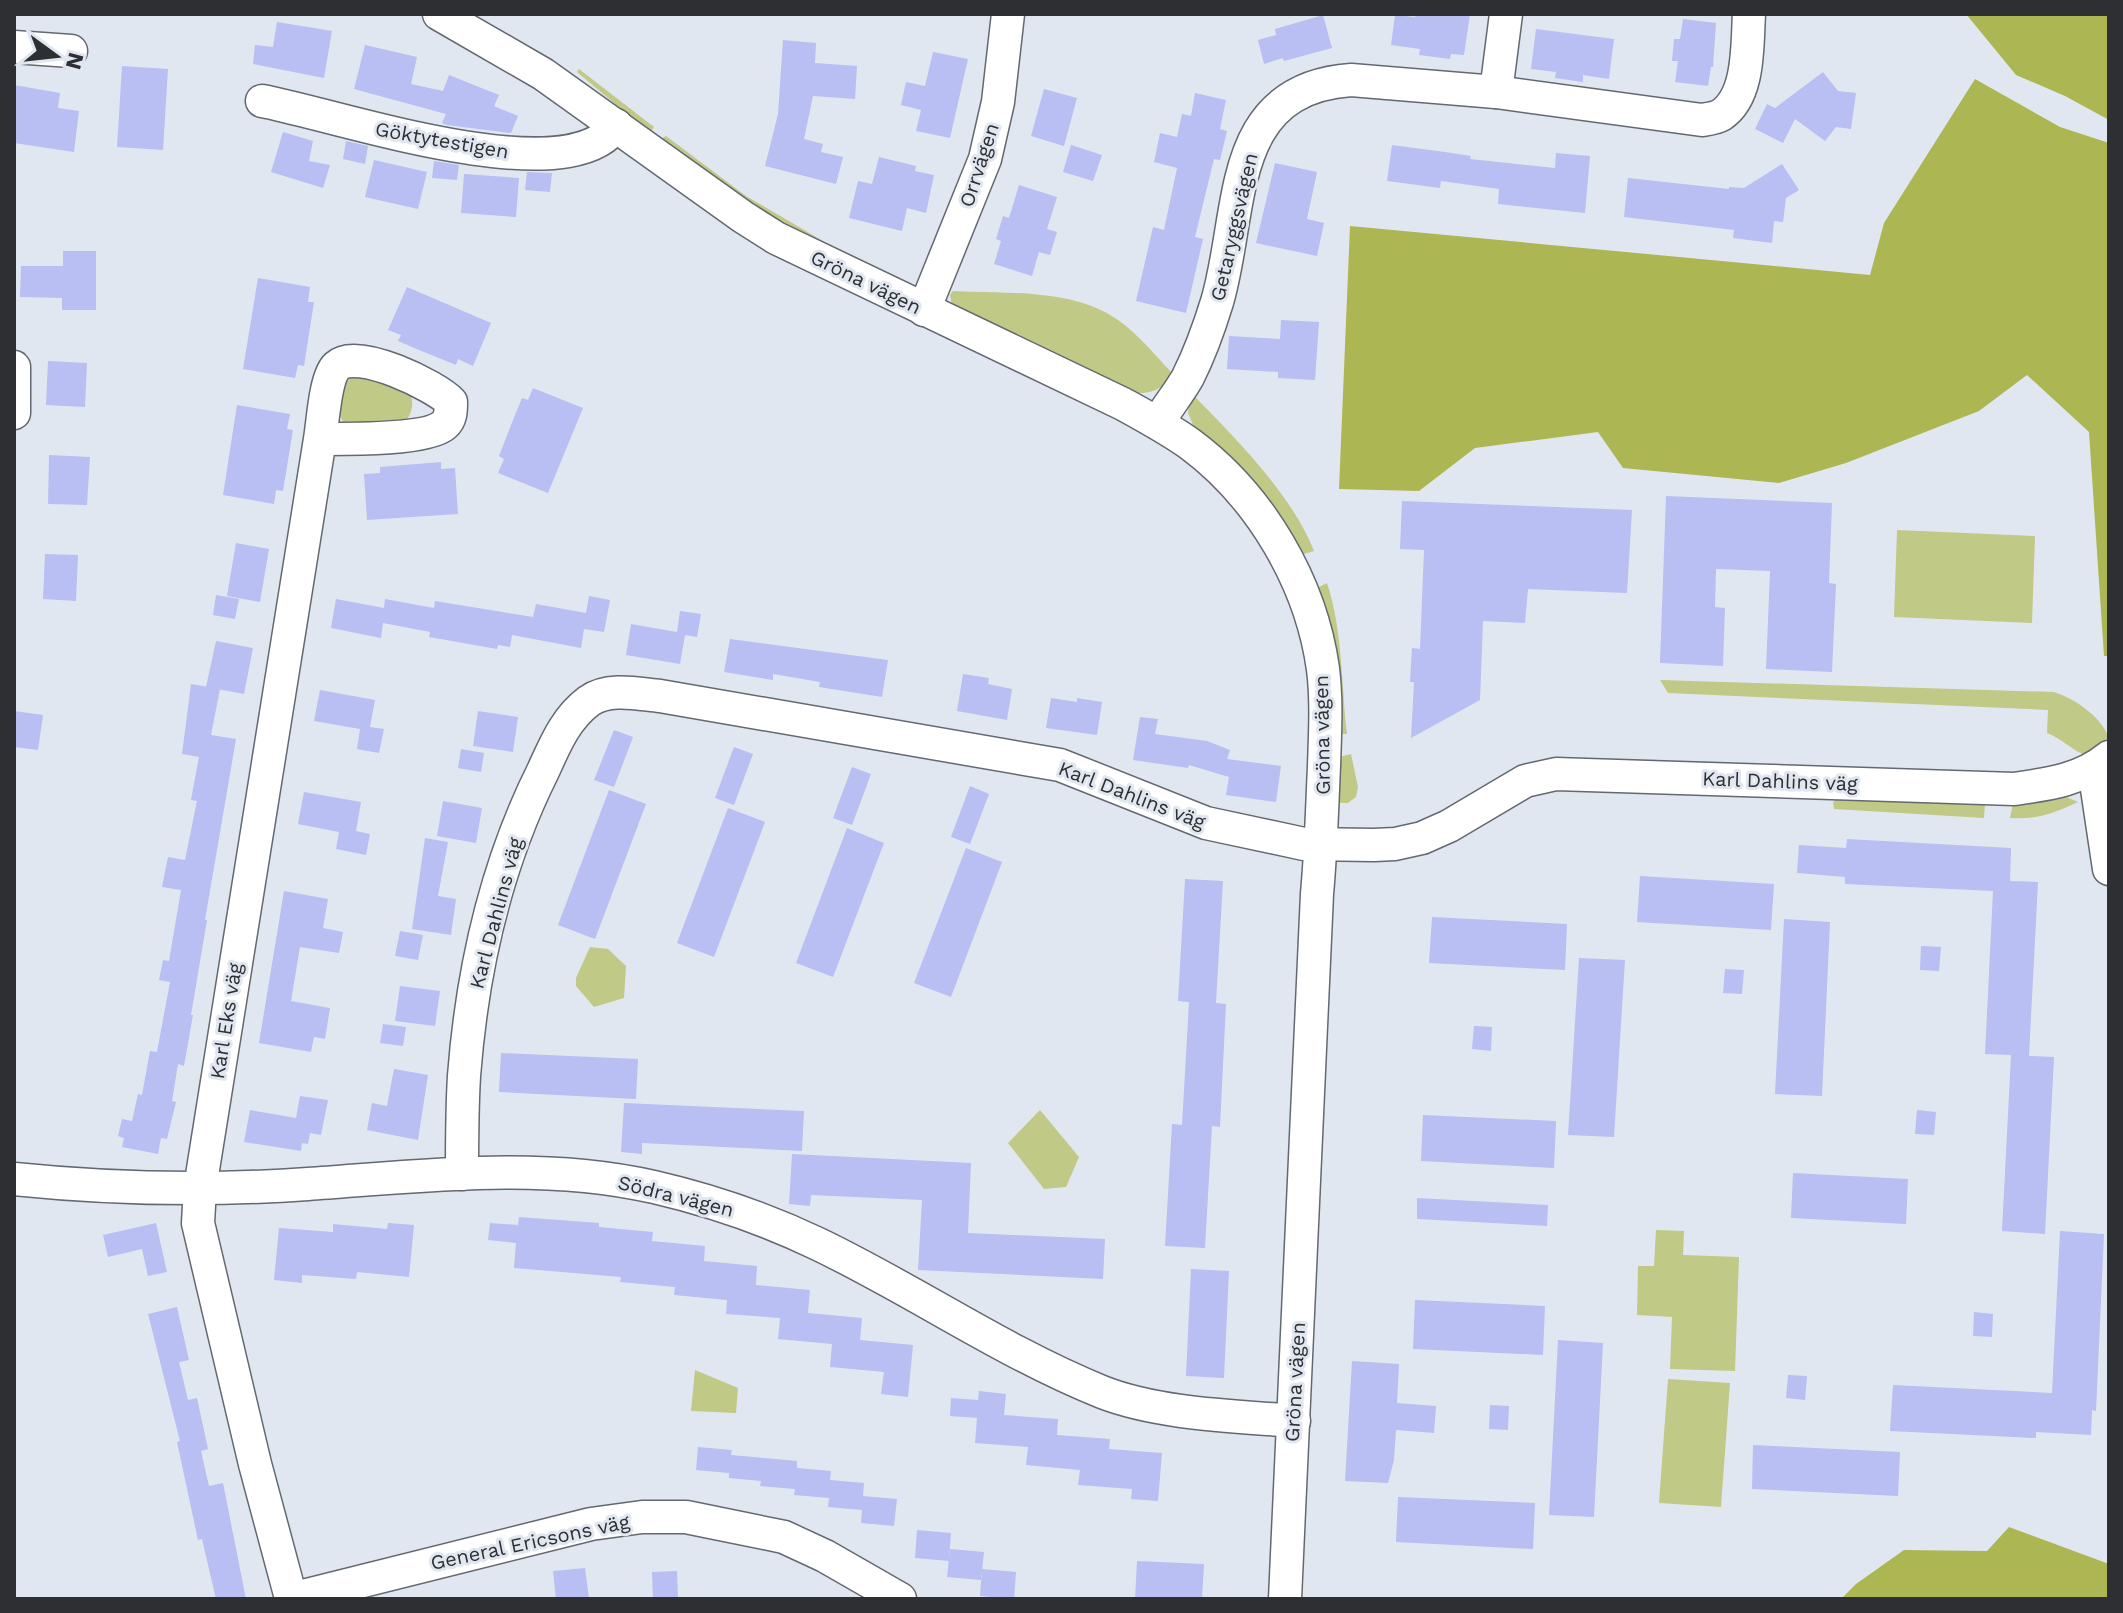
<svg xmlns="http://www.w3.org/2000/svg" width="2123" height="1613" viewBox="0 0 2123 1613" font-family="'Work Sans',sans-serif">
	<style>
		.green { fill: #c0c985 }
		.forest { fill: #acb652 }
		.building { fill: #b9bef3 }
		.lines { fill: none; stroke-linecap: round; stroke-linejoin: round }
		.minor-casing { stroke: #636970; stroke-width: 35 }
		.minor { stroke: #fff; stroke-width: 32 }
		.labels { text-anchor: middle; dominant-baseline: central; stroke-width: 6; stroke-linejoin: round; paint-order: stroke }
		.street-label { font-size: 20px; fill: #2d2f33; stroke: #e1e7f0 }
	</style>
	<rect width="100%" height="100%" fill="#e1e7f0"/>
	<g class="green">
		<polygon points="579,69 654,127 650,133 577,72"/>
		<polygon points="666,136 746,196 823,241 900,278 901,281 766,217 659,140"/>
		<path d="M953 291C1006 294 1073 288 1118 320 1138 334 1155 355 1172 373 1164 390 1151 394 1132 393L952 305 950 295Z"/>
		<path d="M360 373 410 391C414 403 413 413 404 423L345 425C333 409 340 379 360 373Z"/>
		<path d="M1190 392C1232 434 1293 496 1314 551L1304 554 1294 548 1196 432 1188 413Z"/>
		<polygon points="1897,530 2035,536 2032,623 1894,617"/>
		<path d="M1327 583C1343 631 1341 684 1347 734H1342L1338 728 1317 598 1319 587Z"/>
		<path d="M1660 680 2054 692C2075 699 2101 716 2109 738L2086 755C2072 751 2063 739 2047 733L2048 710 1668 693Z"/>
		<polygon points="1351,754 1358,787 1356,797 1348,803 1337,803 1336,758"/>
		<path d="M2062 795 2078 802C2055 813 2036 820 2010 818L2013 803Z"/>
		<polygon points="1842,796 1985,803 1984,818 1834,809 1833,802"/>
		<polygon points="590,947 608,949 626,966 624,998 594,1007 576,986 576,978"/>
		<polygon points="1040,1110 1079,1157 1066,1187 1044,1189 1008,1143"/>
		<polygon points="1656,1230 1684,1231 1683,1255 1739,1257 1735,1371 1670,1369 1672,1317 1637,1315 1638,1266 1654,1266"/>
		<polygon points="695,1370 738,1388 736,1413 691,1411"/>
		<polygon points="1668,1379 1730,1383 1721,1507 1659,1503"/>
	</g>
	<g class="forest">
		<polygon points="1966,14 2109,14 2109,120 2065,96 2016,75"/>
		<polygon points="1975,79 2060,127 2109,143 2109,656 2104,656 2089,432 2027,375 1979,411 1846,463 1779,483 1623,468 1598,432 1475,448 1419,491 1339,489 1350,226 1870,275 1884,223"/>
		<polygon points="2009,1527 2109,1564 2109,1599 1841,1599 1856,1584 1904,1550 1987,1551"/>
	</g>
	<g class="building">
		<polygon points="1416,14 1470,14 1464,55 1451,54 1450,59 1419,55 1420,49 1391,45 1395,15 1415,17"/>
		<polygon points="1323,15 1332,48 1284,61 1283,58 1264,64 1258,40 1276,35 1275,29"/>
		<polygon points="1683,19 1716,23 1713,67 1711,67 1708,86 1675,82 1678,61 1672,61 1674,39 1680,39"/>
		<polygon points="277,22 332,31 324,78 253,64 255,45 273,47"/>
		<polygon points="1536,29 1614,39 1609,79 1583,75 1583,82 1555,78 1556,72 1531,69"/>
		<polygon points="783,40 816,43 815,63 857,66 855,99 813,96 804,139 823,144 821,152 843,157 836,184 765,166 778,114"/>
		<polygon points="365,45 417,57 411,84 443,91 449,75 499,95 494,106 518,116 511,133 447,125 442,123 446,114 354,89"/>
		<polygon points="933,52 968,59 950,138 916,131 921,110 901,105 906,82 925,86"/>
		<polygon points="122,66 168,69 163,150 117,147"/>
		<polygon points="1823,72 1838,91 1856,93 1851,129 1836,127 1825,141 1795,119 1783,143 1755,129 1767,104 1775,108"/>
		<polygon points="14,85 60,93 58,108 79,111 74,152 14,143"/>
		<polygon points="1044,89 1077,98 1064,146 1031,136"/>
		<polygon points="1195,93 1226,100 1220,129 1227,131 1220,160 1214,159 1195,237 1203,239 1186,313 1136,301 1153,227 1164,230 1177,168 1154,162 1160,133 1177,137 1182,114 1191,116"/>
		<polygon points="283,132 313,141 309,161 330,165 323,188 271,172"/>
		<polygon points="346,141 368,146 365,164 343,159"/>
		<polygon points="1071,145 1102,155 1093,181 1063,172"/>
		<polygon points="1392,145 1445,152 1471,156 1470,159 1555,168 1556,153 1590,156 1585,213 1498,204 1499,189 1441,181 1440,188 1387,181"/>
		<polygon points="879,157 916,166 915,171 934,175 926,213 907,208 902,231 849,218 858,181 872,184"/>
		<polygon points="374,160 427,172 418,209 365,197"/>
		<polygon points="434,161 459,165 457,180 432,178"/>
		<polygon points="1275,163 1317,172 1307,219 1324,223 1317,256 1256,243"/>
		<polygon points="1782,164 1799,190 1786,198 1783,222 1774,221 1772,243 1733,238 1734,230 1624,217 1628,178 1729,189 1729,187 1744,188"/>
		<polygon points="527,172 552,173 550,192 525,190"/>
		<polygon points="464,174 519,178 516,217 461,213"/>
		<polygon points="1019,185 1057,197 1047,229 1057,232 1050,255 1039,252 1032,276 994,264 1001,241 996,239 1003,216 1009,218"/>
		<polygon points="63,251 96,251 96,310 62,310 62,298 20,297 21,266 63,266"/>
		<polygon points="258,278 310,287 308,302 314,302 304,366 298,365 295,378 243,369"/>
		<polygon points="407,287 491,323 473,366 458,359 456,365 419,350 398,341 401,335 388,330"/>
		<polygon points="1281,320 1319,322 1315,380 1278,378 1278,372 1227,369 1229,336 1280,339"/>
		<polygon points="48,361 87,363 85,407 46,405"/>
		<polygon points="533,388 583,408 548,493 498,473 504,459 499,456 513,420 522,398 528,400"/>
		<polygon points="237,405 290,414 287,429 293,430 283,491 276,490 274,504 223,495"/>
		<polygon points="49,455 90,457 87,505 48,504"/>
		<polygon points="441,462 441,469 455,468 458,514 367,520 364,474 380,473 380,467"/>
		<polygon points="1666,496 1832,503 1829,583 1836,584 1832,672 1766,669 1770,571 1716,569 1715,607 1725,608 1723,666 1660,663"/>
		<polygon points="1402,501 1632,510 1627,593 1528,589 1525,623 1483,621 1480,700 1411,738 1414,682 1410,682 1412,648 1420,649 1424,550 1400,549"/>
		<polygon points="236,543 269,549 260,602 227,596"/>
		<polygon points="45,554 78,555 76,601 43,599"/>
		<polygon points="216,595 239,599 235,619 213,615"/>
		<polygon points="589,596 610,600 604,632 584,629 581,648 512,635 510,647 498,645 497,649 429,637 430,632 383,623 381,638 331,628 336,599 384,608 385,599 434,608 435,601 533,617 536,604 586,613"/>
		<polygon points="680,611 701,614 697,637 685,635 680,664 626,655 631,624 677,632"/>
		<polygon points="730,639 888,660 882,697 819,687 820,682 773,674 773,680 724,672"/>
		<polygon points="216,641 253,648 244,694 206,687"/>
		<polygon points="963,674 989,678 988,684 1012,689 1007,720 957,711"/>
		<polygon points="191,684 220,689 211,735 236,739 205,920 207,920 191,1015 193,1015 184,1066 178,1064 172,1101 176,1102 167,1139 161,1138 158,1154 122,1147 124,1138 118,1136 122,1119 132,1121 138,1094 142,1095 150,1051 157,1052 170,982 159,980 163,960 169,961 181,890 162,887 168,857 185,860 197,801 191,800 199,757 182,754"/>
		<polygon points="320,690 375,700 370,727 384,729 379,753 357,749 360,729 314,721"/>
		<polygon points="1051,698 1077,702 1077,698 1102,702 1097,735 1046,728"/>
		<polygon points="14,711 43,715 38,750 14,747"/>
		<polygon points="478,711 518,717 513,752 473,746"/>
		<polygon points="1140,717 1158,719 1155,734 1207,741 1230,750 1227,759 1281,766 1276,802 1226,795 1229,777 1189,765 1188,768 1133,760"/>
		<polygon points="614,730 633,737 614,787 594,780"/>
		<polygon points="734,747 753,754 734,805 715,798"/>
		<polygon points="461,749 484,753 481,772 458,768"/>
		<polygon points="852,767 871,774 852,825 833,818"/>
		<polygon points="970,786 989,794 970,844 951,837"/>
		<polygon points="609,790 646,804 595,939 558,925"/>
		<polygon points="304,792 361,802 356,831 370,834 366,855 336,849 339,832 298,824"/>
		<polygon points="443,801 482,808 476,843 437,836"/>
		<polygon points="728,808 765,822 714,957 677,943"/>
		<polygon points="847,828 884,843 833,977 796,963"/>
		<polygon points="425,838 448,842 438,896 456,899 451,935 412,929"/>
		<polygon points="1847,839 2011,848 2010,881 2038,882 2029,1056 2054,1057 2045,1234 2002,1231 2011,1055 1985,1054 1993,891 1845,884 1845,877 1797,873 1799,845 1846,848"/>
		<polygon points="966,848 1002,862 951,997 914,983"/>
		<polygon points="1640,876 1774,884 1771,930 1637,922"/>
		<polygon points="1185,879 1223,881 1216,1003 1226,1004 1220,1127 1212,1126 1205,1248 1165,1246 1172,1124 1182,1125 1189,1002 1178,1001"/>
		<polygon points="284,891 328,899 323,928 343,932 339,953 300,947 291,1001 330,1008 325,1039 314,1037 311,1052 259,1043"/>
		<polygon points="1432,917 1567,924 1565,970 1429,963"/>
		<polygon points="1784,919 1830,922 1822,1096 1775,1094"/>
		<polygon points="400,931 423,935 418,960 395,956"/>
		<polygon points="1921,946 1941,947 1939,971 1920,970"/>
		<polygon points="1579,958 1625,960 1614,1137 1568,1135"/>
		<polygon points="1725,969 1744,970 1742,994 1723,993"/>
		<polygon points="400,986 440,991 435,1026 395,1021"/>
		<polygon points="383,1024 406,1027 403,1046 380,1043"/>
		<polygon points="1474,1026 1492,1027 1491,1051 1472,1049"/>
		<polygon points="501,1053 638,1059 636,1099 499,1092"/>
		<polygon points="394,1069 428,1075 418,1140 367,1130 372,1103 387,1106"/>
		<polygon points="300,1096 328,1100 321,1135 310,1133 308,1144 302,1143 301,1151 244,1142 250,1110 296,1118"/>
		<polygon points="624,1103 804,1111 802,1151 642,1143 642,1154 621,1152"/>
		<polygon points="1917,1110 1936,1112 1934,1135 1915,1134"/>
		<polygon points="1423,1115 1556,1121 1554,1168 1421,1161"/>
		<polygon points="792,1154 971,1163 968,1233 1105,1239 1103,1279 918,1270 922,1200 811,1195 810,1206 789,1204"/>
		<polygon points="1793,1173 1908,1179 1906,1224 1791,1218"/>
		<polygon points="1417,1198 1548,1205 1547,1226 1417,1219"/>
		<polygon points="519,1217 599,1223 599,1227 653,1232 652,1241 705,1246 704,1261 757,1266 756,1285 810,1290 808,1313 862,1318 860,1340 913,1345 908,1397 881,1394 884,1372 830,1367 832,1344 778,1339 780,1318 726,1314 727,1300 674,1295 675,1287 620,1282 621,1277 514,1268 516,1243 488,1240 490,1223 518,1225"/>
		<polygon points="156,1223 167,1272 148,1276 142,1249 108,1257 103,1235"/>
		<polygon points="388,1223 414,1225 409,1277 357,1272 356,1279 302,1275 302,1283 274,1280 279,1228 333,1232 333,1224 387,1229"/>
		<polygon points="2060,1231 2104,1234 2096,1411 2092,1410 2091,1435 2036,1432 2036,1438 1890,1431 1893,1385 2052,1393"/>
		<polygon points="1191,1269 1229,1271 1224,1378 1186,1376"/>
		<polygon points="1415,1300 1545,1306 1543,1355 1413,1349"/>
		<polygon points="177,1307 189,1360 179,1362 188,1400 197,1398 208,1449 201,1451 209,1486 223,1483 246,1599 216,1599 202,1539 198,1540 177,1442 180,1441 148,1314"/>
		<polygon points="1974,1312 1993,1314 1992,1337 1973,1336"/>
		<polygon points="1558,1340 1603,1343 1594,1517 1549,1515"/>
		<polygon points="1352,1361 1399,1364 1397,1403 1436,1406 1434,1433 1396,1430 1394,1460 1388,1483 1345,1481"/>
		<polygon points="1788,1375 1807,1376 1805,1400 1786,1398"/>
		<polygon points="979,1391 1006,1394 1004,1415 1058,1419 1057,1435 1110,1439 1109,1449 1162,1453 1158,1501 1131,1499 1132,1489 1078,1485 1080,1470 1026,1465 1028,1447 975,1443 977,1418 950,1416 951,1398 978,1400"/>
		<polygon points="1490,1405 1509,1406 1508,1430 1489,1429"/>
		<polygon points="1753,1445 1900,1452 1898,1496 1752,1489"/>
		<polygon points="698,1447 732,1450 731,1455 797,1461 797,1468 831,1471 830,1480 864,1483 863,1496 897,1499 894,1526 861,1523 862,1510 828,1507 829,1498 794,1495 795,1489 760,1486 761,1481 729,1478 729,1473 696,1470"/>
		<polygon points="1398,1497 1535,1503 1533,1549 1396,1542"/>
		<polygon points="917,1530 951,1533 949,1561 915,1558"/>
		<polygon points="950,1549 984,1552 981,1580 947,1577"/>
		<polygon points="1137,1561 1204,1564 1202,1599 1135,1599"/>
		<polygon points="585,1568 589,1599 556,1599 553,1571"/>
		<polygon points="982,1569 1016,1572 1014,1599 980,1596"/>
		<polygon points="677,1571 678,1599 653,1599 652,1572"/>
	</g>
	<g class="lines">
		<defs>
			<g id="minor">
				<path d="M439 14 543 74 743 217 776 238 1123 404C1145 416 1169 429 1190 444 1260 496 1311 582 1323 669 1327 701 1325 734 1324 766 1322 809 1321 851 1317 894L1285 1599"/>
				<polyline points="14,47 71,51"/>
				<polyline points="1496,92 1506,14"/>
				<path d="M262 101C334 114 569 196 616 125"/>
				<polyline points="924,310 985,159 998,102 1008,14"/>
				<polyline points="14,367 14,413"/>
				<path d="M1158 423C1167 407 1179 393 1188 377 1200 353 1209 328 1217 302 1244 211 1224 89 1351 80L1496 92 1702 120C1708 119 1716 118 1721 115 1750 96 1747 45 1749 14"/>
				<polyline points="2094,769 2109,869"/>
				<path d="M462 1174C462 1141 462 1109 464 1076 472 972 496 865 543 771 555 745 565 719 589 701 609 687 638 694 660 696L1060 765 1206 823 1304 844 1374 845 1395 844 1422 838 1449 826 1525 781 1556 774 2014 789C2049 784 2081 780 2109 757"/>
				<path d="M14 1179C112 1189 209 1191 308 1184 422 1176 541 1161 654 1187 710 1200 766 1219 818 1244 914 1290 1003 1352 1102 1392 1158 1414 1234 1416 1294 1421"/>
				<path d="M291 1598 255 1464 198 1223 200 1188 320 439C345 439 427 440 444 425 451 419 451 411 451 402 436 386 357 347 337 366 325 377 323 422 320 439"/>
				<polyline points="291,1599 591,1524 642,1517 686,1517 784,1537 825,1556 900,1599"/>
			</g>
		</defs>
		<use href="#minor" class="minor-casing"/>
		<use href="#minor" class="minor"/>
	</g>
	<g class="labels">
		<g class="street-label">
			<text transform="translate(442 140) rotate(10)">Göktytestigen</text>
			<text transform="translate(979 165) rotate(-72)">Orrvägen</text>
			<text transform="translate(1234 227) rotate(-77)">Getaryggsvägen</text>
			<text transform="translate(866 282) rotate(26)">Gröna vägen</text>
			<text transform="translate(1322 735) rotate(-91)">Gröna vägen</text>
			<text transform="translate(1780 781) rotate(2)">Karl Dahlins väg</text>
			<text transform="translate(1132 795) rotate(21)">Karl Dahlins väg</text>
			<text transform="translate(496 913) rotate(-75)">Karl Dahlins väg</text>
			<text transform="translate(226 1021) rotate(-81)">Karl Eks väg</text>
			<text transform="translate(676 1196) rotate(14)">Södra vägen</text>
			<text transform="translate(1295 1382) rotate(-87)">Gröna vägen</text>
			<text transform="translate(530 1542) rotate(-12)">General Ericsons väg</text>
		</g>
	</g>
	<rect width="2123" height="1613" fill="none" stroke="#2d2f33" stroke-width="32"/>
	<g transform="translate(56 56) rotate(105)" stroke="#e1e7f0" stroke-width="6" paint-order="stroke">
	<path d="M0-6L14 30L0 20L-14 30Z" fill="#2d2f33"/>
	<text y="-12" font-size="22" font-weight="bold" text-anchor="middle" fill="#2d2f33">N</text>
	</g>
</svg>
